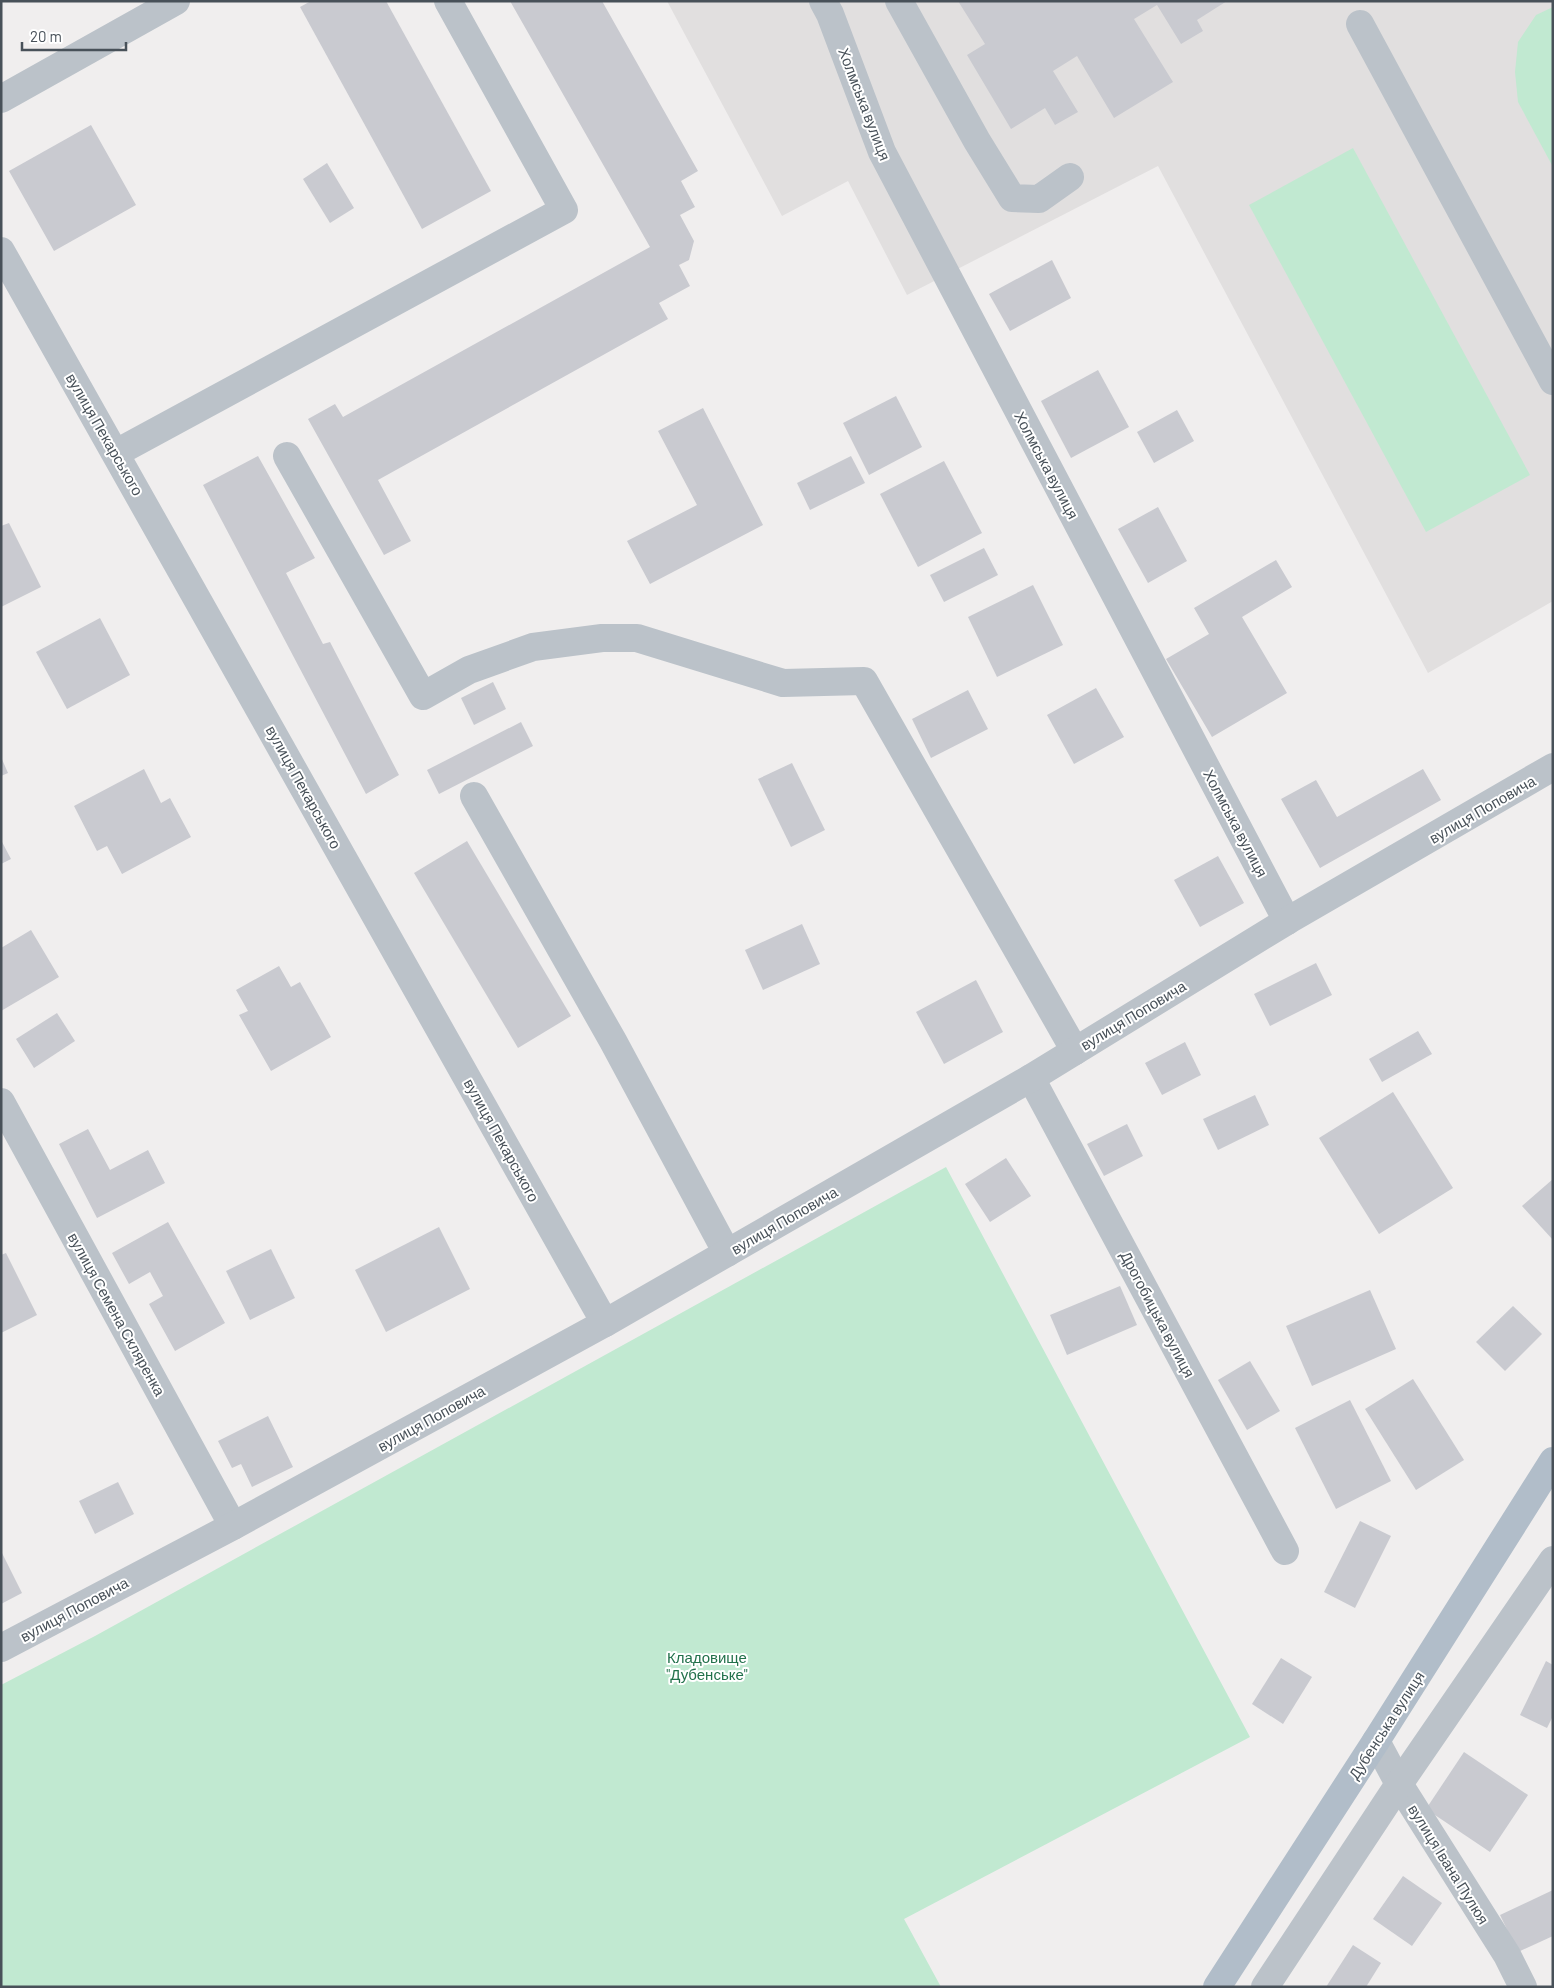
<svg xmlns="http://www.w3.org/2000/svg" width="1554" height="1988" viewBox="0 0 1554 1988" font-family="Barlow,sans-serif">
	<style>
		.education { fill: #e1dfdf }
		.green { fill: #c1e9d1 }
		.building { fill: #c9cad0 }
		.lines { fill: none; stroke-linecap: round; stroke-linejoin: round }
		.minor { stroke: #bbc2c9; stroke-width: 28 }
		.major { stroke: #b1bdc9; stroke-width: 28 }
		.labels { text-anchor: middle; dominant-baseline: central; stroke-width: 4; stroke-linejoin: round; paint-order: stroke }
		.street-label { font-size: 15px; fill: #485159; stroke: #fff }
		.park-label { font-size: 15px; fill: #22714b; stroke: #fff }
	</style>
	<rect width="100%" height="100%" fill="#f0eeee"/>
	<polygon class="education" points="667,1 1553,1 1553,601 1428,673 1158,166 907,295 848,181 782,216"/>
	<g class="green">
		<polygon points="1553,7 1553,167 1518,102 1515,72 1518,42 1536,15"/>
		<polygon points="1353,148 1530,475 1426,532 1249,205"/>
		<polygon points="946,1167 1250,1737 904,1919 941,1987 1,1987 1,1685 95,1636"/>
	</g>
	<g class="building">
		<polygon points="311,1 386,1 491,191 422,229 300,7"/>
		<polygon points="510,1 602,1 698,171 681,181 695,207 680,215 694,241 689,260 679,265 690,286 659,303 668,319 378,480 411,541 384,555 308,419 335,404 343,417 650,247"/>
		<polygon points="958,1 1227,1 1197,20 1203,31 1181,44 1157,5 1134,19 1173,82 1114,118 1077,56 1053,71 1078,112 1055,125 1045,108 1011,129 967,55 985,44"/>
		<polygon points="91,125 136,205 54,251 9,171"/>
		<polygon points="327,163 354,208 330,223 303,179"/>
		<polygon points="1052,260 1071,298 1010,331 989,294"/>
		<polygon points="1098,370 1129,427 1071,458 1041,401"/>
		<polygon points="896,396 922,447 869,475 843,423"/>
		<polygon points="703,408 763,525 650,584 627,541 697,505 658,431"/>
		<polygon points="1177,410 1194,441 1154,463 1137,432"/>
		<polygon points="258,456 315,558 286,573 323,644 330,642 399,775 366,794 203,485"/>
		<polygon points="851,456 865,483 810,510 797,483"/>
		<polygon points="944,461 982,533 918,567 880,494"/>
		<polygon points="1158,507 1187,561 1148,583 1118,529"/>
		<polygon points="9,523 41,587 1,607 1,526"/>
		<polygon points="984,548 998,575 944,602 930,575"/>
		<polygon points="1276,560 1292,587 1242,617 1287,693 1212,737 1166,659 1209,634 1194,608"/>
		<polygon points="1033,585 1063,645 997,677 968,617"/>
		<polygon points="100,618 130,675 67,709 36,652"/>
		<polygon points="493,682 506,709 474,725 461,698"/>
		<polygon points="1096,688 1124,737 1074,764 1047,715"/>
		<polygon points="968,690 988,729 931,758 912,719"/>
		<polygon points="521,722 533,746 439,794 427,770"/>
		<polygon points="1,757 8,773 1,776"/>
		<polygon points="792,763 825,830 791,847 758,779"/>
		<polygon points="144,769 161,803 170,798 191,837 122,874 107,846 97,851 74,806"/>
		<polygon points="1423,769 1441,800 1320,868 1281,799 1316,780 1337,817"/>
		<polygon points="1,840 11,859 1,864"/>
		<polygon points="467,841 571,1016 518,1048 414,873"/>
		<polygon points="1218,856 1244,903 1200,927 1174,880"/>
		<polygon points="802,924 820,964 763,990 745,950"/>
		<polygon points="31,930 59,977 1,1011 1,948"/>
		<polygon points="1316,963 1332,995 1270,1026 1254,994"/>
		<polygon points="279,966 291,987 300,982 331,1037 271,1071 239,1015 248,1011 236,990"/>
		<polygon points="976,980 1003,1032 944,1064 916,1012"/>
		<polygon points="57,1013 75,1041 34,1068 16,1039"/>
		<polygon points="1418,1031 1432,1054 1382,1082 1369,1059"/>
		<polygon points="1185,1042 1201,1075 1162,1095 1145,1063"/>
		<polygon points="1393,1092 1453,1188 1379,1234 1319,1138"/>
		<polygon points="1255,1095 1269,1125 1218,1150 1203,1119"/>
		<polygon points="1127,1124 1143,1156 1104,1176 1087,1144"/>
		<polygon points="88,1129 110,1170 148,1150 165,1183 97,1218 59,1144"/>
		<polygon points="1006,1158 1031,1196 990,1222 965,1184"/>
		<polygon points="1553,1179 1553,1240 1522,1206"/>
		<polygon points="168,1222 225,1323 175,1351 149,1304 163,1296 150,1272 129,1284 112,1253"/>
		<polygon points="439,1227 470,1289 386,1332 355,1270"/>
		<polygon points="271,1249 295,1298 250,1320 226,1271"/>
		<polygon points="6,1253 37,1315 1,1333 1,1255"/>
		<polygon points="1120,1286 1137,1325 1067,1355 1050,1315"/>
		<polygon points="1370,1290 1396,1349 1312,1386 1286,1326"/>
		<polygon points="1513,1306 1542,1334 1505,1371 1476,1342"/>
		<polygon points="1250,1361 1280,1411 1247,1430 1218,1380"/>
		<polygon points="1413,1379 1464,1460 1416,1490 1365,1409"/>
		<polygon points="1350,1400 1391,1481 1336,1509 1295,1428"/>
		<polygon points="268,1416 293,1467 252,1487 241,1464 232,1468 218,1441"/>
		<polygon points="118,1482 134,1514 95,1534 79,1501"/>
		<polygon points="1360,1521 1391,1536 1355,1608 1324,1592"/>
		<polygon points="1,1551 22,1593 1,1604"/>
		<polygon points="1281,1658 1312,1677 1283,1724 1252,1704"/>
		<polygon points="1546,1661 1553,1665 1553,1716 1547,1728 1520,1715"/>
		<polygon points="1464,1752 1528,1795 1490,1852 1426,1809"/>
		<polygon points="1403,1876 1442,1903 1412,1946 1373,1919"/>
		<polygon points="1553,1890 1553,1936 1518,1952 1500,1915"/>
		<polygon points="1353,1945 1381,1963 1366,1987 1326,1987"/>
	</g>
	<g class="lines">
		<g class="minor">
			<polyline points="823,1 830,14 882,152 1287,921"/>
			<polyline points="899,1 977,141 1012,198 1039,199 1070,177"/>
			<polyline points="1360,24 1553,381"/>
			<polyline points="1,99 176,1"/>
			<polyline points="1,251 605,1323"/>
			<polyline points="116,453 564,210 448,1"/>
			<polyline points="287,456 423,696 469,670 533,647 602,638 637,638 783,683 864,681 1075,1051"/>
			<polyline points="474,796 613,1041 727,1253"/>
			<polyline points="1031,1078 1285,1551"/>
			<polyline points="1,1102 233,1526"/>
			<polyline points="1,1648 233,1526 605,1323 1031,1078 1287,921 1553,767"/>
			<polyline points="1376,1741 1399,1784 1507,1955 1523,1987"/>
			<polyline points="1265,1987 1399,1784 1553,1560"/>
		</g>
		<polyline class="major" points="1217,1987 1376,1741 1553,1461"/>
	</g>
	<g class="labels">
		<g class="street-label">
			<text transform="translate(865 104) rotate(69)">Холмська вулиця</text>
			<text transform="translate(105 434) rotate(60)">вулиця Пекарського</text>
			<text transform="translate(1047 465) rotate(62)">Холмська вулиця</text>
			<text transform="translate(304 787) rotate(61)">вулиця Пекарського</text>
			<text transform="translate(1482 809) rotate(-30)">вулиця Поповича</text>
			<text transform="translate(1236 823) rotate(62)">Холмська вулиця</text>
			<text transform="translate(1133 1015) rotate(-31)">вулиця Поповича</text>
			<text transform="translate(502 1140) rotate(61)">вулиця Пекарського</text>
			<text transform="translate(784 1220) rotate(-30)">вулиця Поповича</text>
			<text transform="translate(117 1314) rotate(61)">вулиця Семена Скляренка</text>
			<text transform="translate(1158 1314) rotate(62)">Дрогобицька вулиця</text>
			<text transform="translate(431 1418) rotate(-29)">вулиця Поповича</text>
			<text transform="translate(74 1609) rotate(-28)">вулиця Поповича</text>
			<text transform="translate(1386 1725) rotate(-57)">Дубенська вулиця</text>
			<text transform="translate(1449 1864) rotate(58)">вулиця Івана Пулюя</text>
		</g>
		<g class="park-label">
			<text x="707" y="1657">Кладовище<tspan x="707" dy="17">"Дубенське"</tspan></text>
		</g>
	</g>
	<rect width="1554" height="1988" fill="none" stroke="#485159" stroke-width="5"/>
	<path d="M22 42v8h104v-8" fill="none" stroke="#485159" stroke-width="2.5"/>
	<text x="30" y="42" font-size="15" fill="#485159" stroke="#ffffff" stroke-width="4" paint-order="stroke">20 m</text>
</svg>
